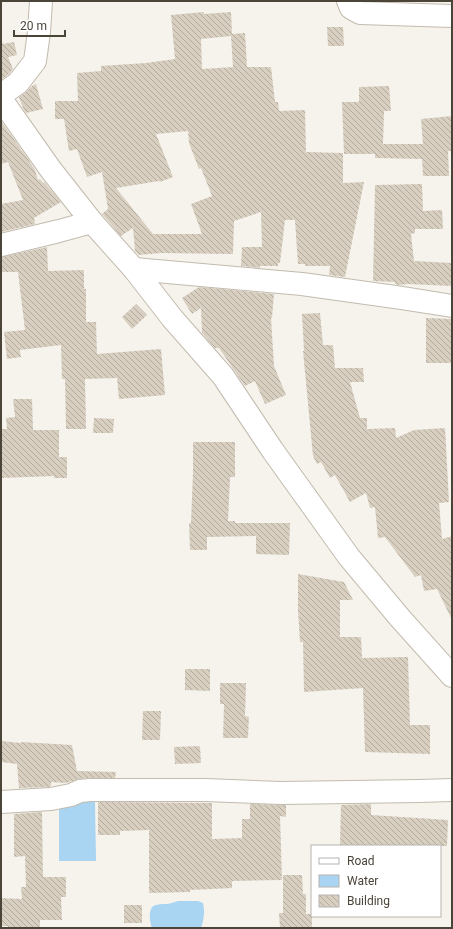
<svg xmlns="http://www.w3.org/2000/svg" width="453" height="929" viewBox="0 0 453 929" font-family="Roboto,sans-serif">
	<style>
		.water { fill: #a9d4f2 }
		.building { fill: url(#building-back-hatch); fill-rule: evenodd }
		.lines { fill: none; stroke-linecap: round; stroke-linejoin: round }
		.minor-casing { stroke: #c2bbae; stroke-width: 24 }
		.minor { stroke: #fff; stroke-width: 22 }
	</style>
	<defs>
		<pattern id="building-back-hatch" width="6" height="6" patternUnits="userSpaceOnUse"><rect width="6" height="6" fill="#d8cfc1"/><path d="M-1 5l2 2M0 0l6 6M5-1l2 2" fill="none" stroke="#b1aa9e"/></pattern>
	</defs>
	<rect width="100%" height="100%" fill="#f6f3ec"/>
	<g class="water">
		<polygon points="59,802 95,802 96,861 59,861"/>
		<path d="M178 901H198L203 903C205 912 204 919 201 928H152C150 922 147 907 156 905 159 904 162 904 165 904 170 904 174 902 178 901Z"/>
	</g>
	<g class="building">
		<path d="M204 12V14L231 12 232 34 245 33 247 67H271L275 102H278L279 111 305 110 306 152 343 153V183L364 182 345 277 329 275 330 266H305V264H298L295 220H285L280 263H278V266H260V268L241 266 242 247H262L261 212 234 221 233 254 161 253 139 255 135 251 133 228 121 236 102 214 108 209 102 172 87 177 77 149 69 151 64 119H55V101H78L77 73 101 71V66L146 63 175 59 171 15ZM231 36 233 67 202 69 201 39ZM188 131 189 143 199 169 201 168 212 196 191 204 202 234H153L116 188 159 181 160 182 173 177 156 134Z"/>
		<polygon points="327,27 343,27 344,46 328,46"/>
		<polygon points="1,40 3,44 14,42 17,55 8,57 13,69 9,74 1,80"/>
		<polygon points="36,84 43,109 26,113 23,108 19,97 25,93 32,86"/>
		<polygon points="389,86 391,111 384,111 383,144 423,144 421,119 452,116 452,151 448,151 449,176 423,176 422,159 375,158 375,154 344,154 342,102 359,102 359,87"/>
		<polygon points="1,121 28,159 35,170 38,180 40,179 43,183 44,182 61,202 34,218 35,224 1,232 1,204 23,200 8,162 1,164"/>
		<polygon points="422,184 423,211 442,210 443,229 415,229 415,233 411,234 414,261 452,263 452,286 408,284 399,285 395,284 395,282 373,281 375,185"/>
		<polygon points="47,247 48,271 84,270 84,289 86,289 86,322 96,322 97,354 161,349 165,395 119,399 117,378 85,379 86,429 66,429 65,379 62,379 61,345 20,350 21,357 7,359 4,332 25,330 18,272 1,272 1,257"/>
		<polygon points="199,287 274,294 272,318 271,318 274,366 286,395 265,404 255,381 245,386 219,348 215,348 202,333 201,308 192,314 182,298"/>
		<polygon points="136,304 147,315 132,329 122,317"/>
		<polygon points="320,313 323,345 333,345 335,368 363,368 364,382 350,382 360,418 367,418 367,429 395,428 396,438 414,430 445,428 449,502 439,503 442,539 452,536 452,620 437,589 424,591 421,575 415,577 385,537 378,538 375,507 370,508 366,493 350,502 335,475 330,478 321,462 317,464 313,456 303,351 304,351 302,314"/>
		<polygon points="426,318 452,319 452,363 426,363"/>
		<polygon points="13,399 32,399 33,430 59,430 59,457 67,457 67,478 54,478 54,476 1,478 1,429 7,429 6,418 15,417"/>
		<polygon points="94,418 114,419 113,433 93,433"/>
		<polygon points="193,442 235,442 235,477 230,477 228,521 235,521 235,523 290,523 289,555 256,554 256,536 207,537 207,550 190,550 189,523 191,523 193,472"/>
		<polygon points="298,574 344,582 353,600 340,600 340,637 361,637 362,658 408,657 410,725 430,725 430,754 365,752 363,688 304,692 303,642 300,642 298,610"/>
		<polygon points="185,669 210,669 210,691 185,690"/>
		<polygon points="220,683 246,683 245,716 249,717 248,738 223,738 224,704 220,704"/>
		<polygon points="143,711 161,711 160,740 142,740"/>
		<polygon points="1,741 21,743 21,742 72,745 77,771 116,772 115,778 90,778 79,779 66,783 51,782 51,786 49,787 19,788 17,764 1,762"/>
		<polygon points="200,746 201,763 175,764 174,747"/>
		<polygon points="98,802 212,803 212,839 242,838 242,819 250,819 250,804 286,805 286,817 280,816 282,880 232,881 232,888 190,890 190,892 149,893 149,830 120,831 120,835 98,835"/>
		<polygon points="371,804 371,815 448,820 447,846 340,846 341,805"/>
		<polygon points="42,812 43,877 66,877 66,897 61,897 62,920 40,920 40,928 8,928 8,926 1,926 1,898 22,899 21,887 26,887 25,856 14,857 14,814"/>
		<polygon points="283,875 302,875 303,894 306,894 306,914 312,914 312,928 280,928 279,913 283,913"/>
		<rect x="124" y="905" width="18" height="18"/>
	</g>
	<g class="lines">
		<defs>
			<g id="minor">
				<polyline points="348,1 351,8 360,13 452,16"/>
				<polyline points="1,95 18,83 35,61 39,32 41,1"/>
				<polyline points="1,99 51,170 92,222 134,269 172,318 223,376 273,451 349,557 400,618 452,676"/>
				<polyline points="1,245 59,231 92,222"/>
				<polyline points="134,269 302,284 402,298 452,306"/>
				<polyline points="1,802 51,799 71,795 80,791 90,790 206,790 281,793 419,791 452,790"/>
			</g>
		</defs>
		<use href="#minor" class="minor-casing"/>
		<use href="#minor" class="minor"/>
	</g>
	<rect width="453" height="929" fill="none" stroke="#4b4439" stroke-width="4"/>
	<rect x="311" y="845" width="130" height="72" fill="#ffffff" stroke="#b7b4b0"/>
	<rect x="319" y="858" width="20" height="6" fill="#ffffff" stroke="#b7b4b0"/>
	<text x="347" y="865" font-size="12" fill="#4b4439">Road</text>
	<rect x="319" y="875" width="20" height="12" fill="#a9d4f2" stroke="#b7b4b0"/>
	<text x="347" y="885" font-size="12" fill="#4b4439">Water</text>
	<rect x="319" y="895" width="20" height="12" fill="url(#building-back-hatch)" stroke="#b7b4b0"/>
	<text x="347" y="905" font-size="12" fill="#4b4439">Building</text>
	<path d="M14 30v6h51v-6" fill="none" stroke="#4b4439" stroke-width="2"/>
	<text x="20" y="30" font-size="12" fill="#4b4439" stroke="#ffffff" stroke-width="3" paint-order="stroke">20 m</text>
</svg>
